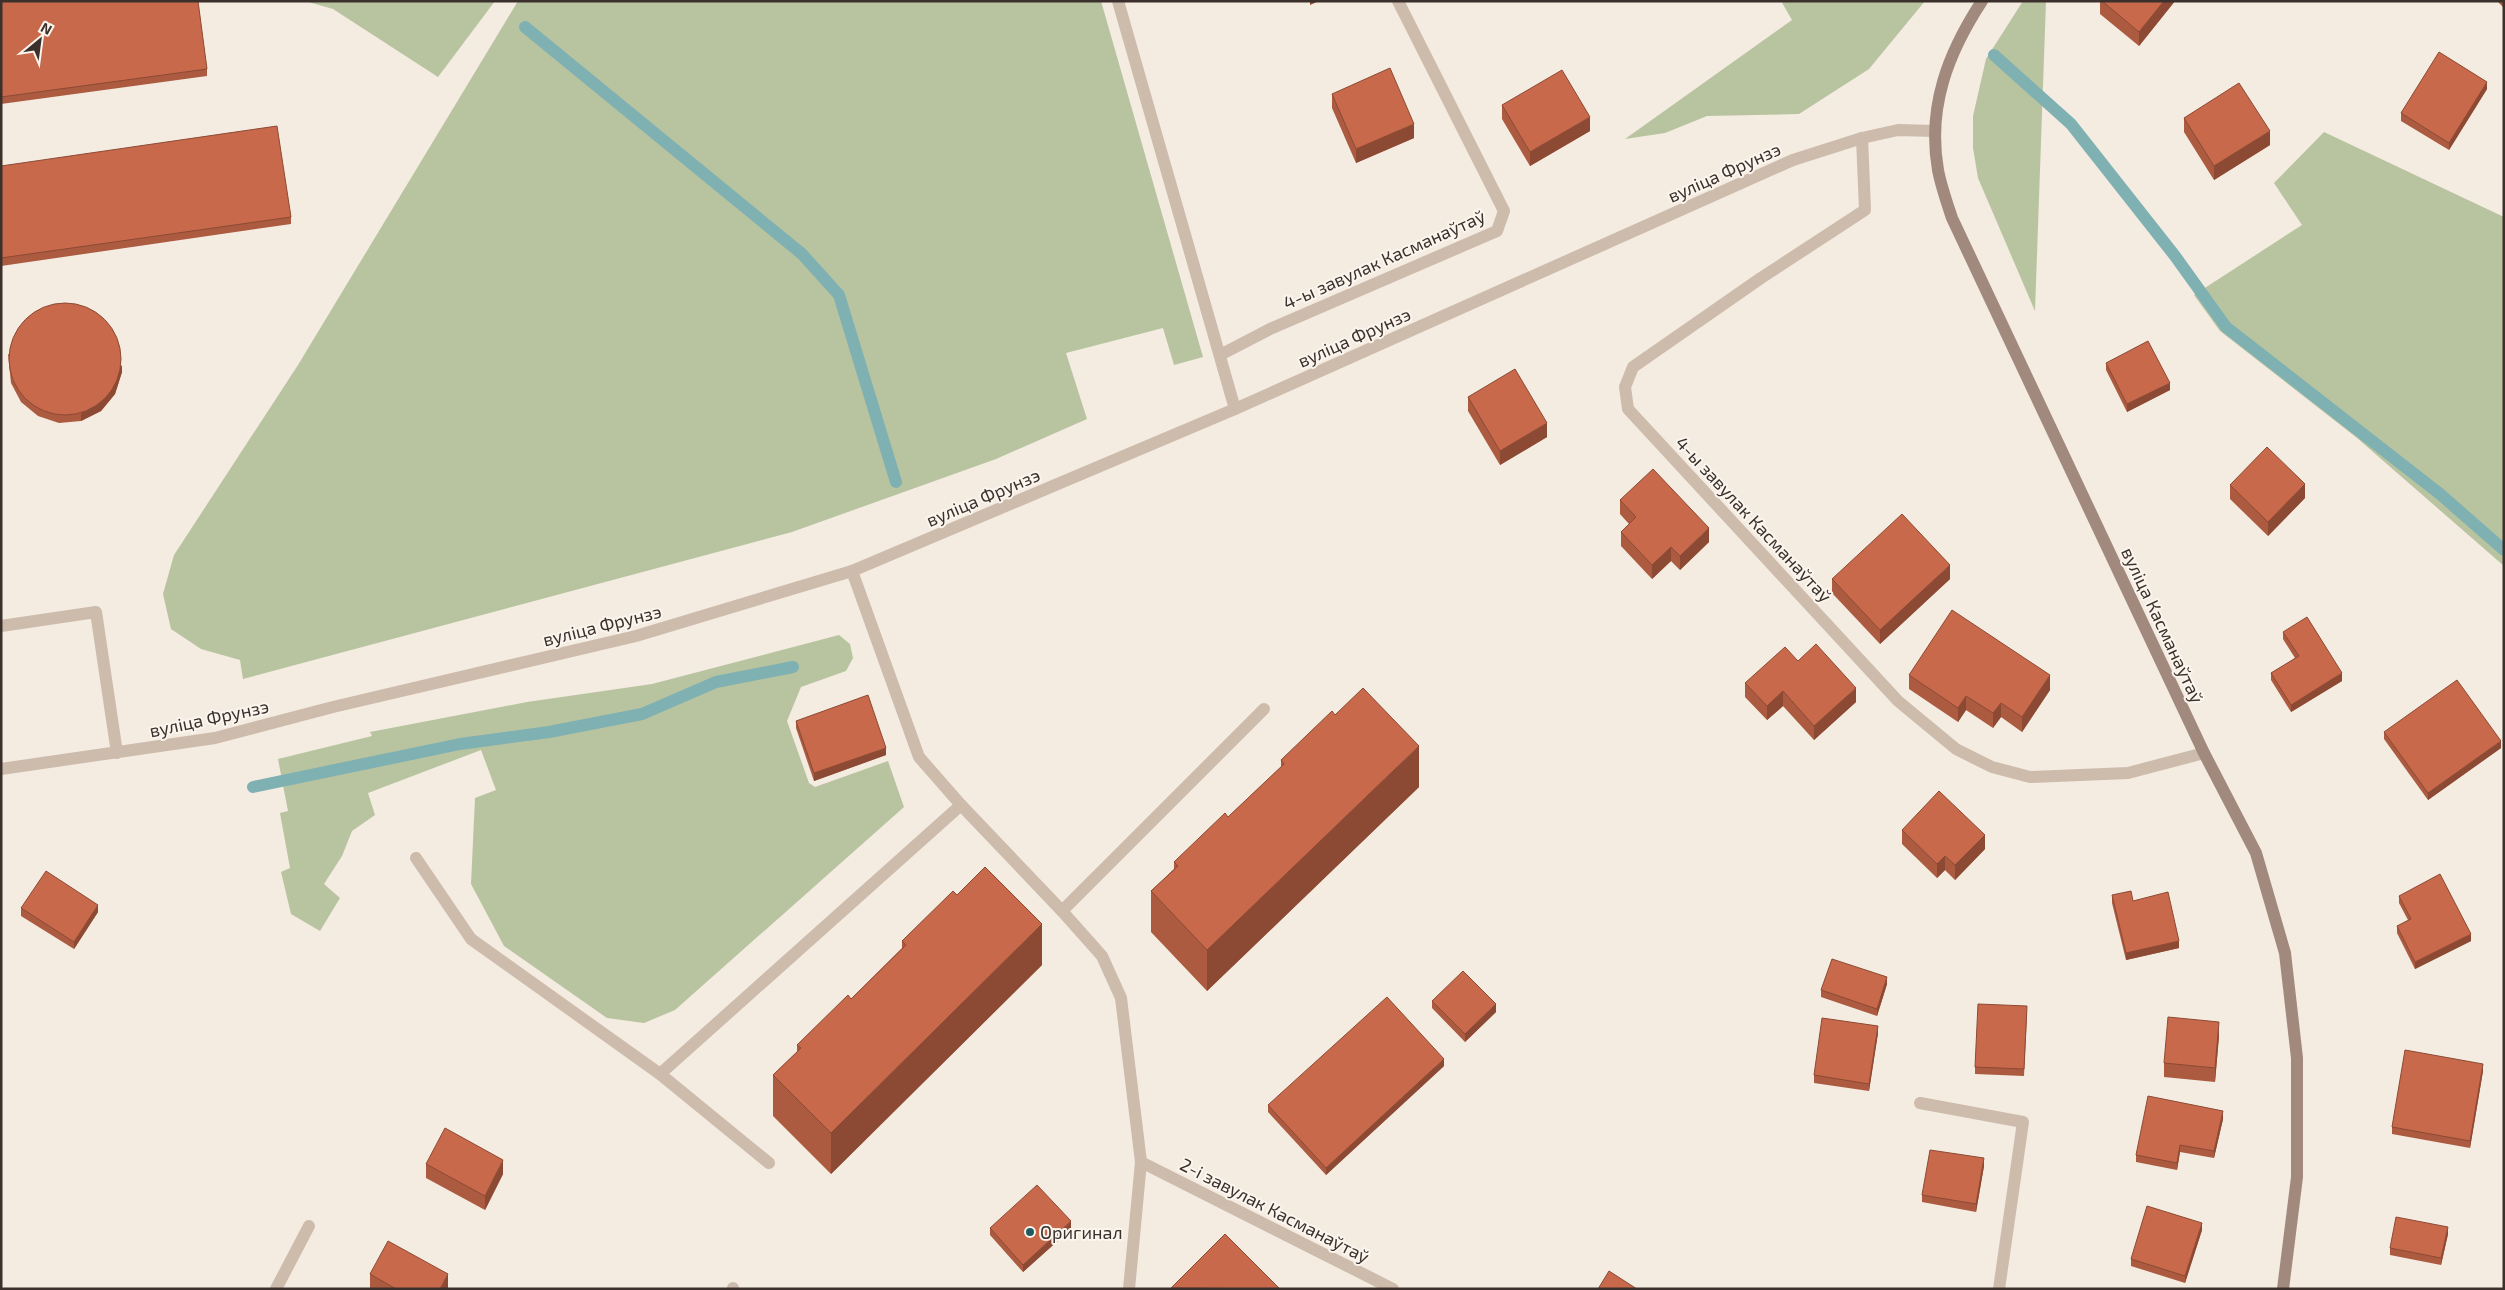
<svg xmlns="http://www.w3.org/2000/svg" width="2505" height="1290" viewBox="0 0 2505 1290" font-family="'Exo 2',sans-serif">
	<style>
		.green { fill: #b8c4a0 }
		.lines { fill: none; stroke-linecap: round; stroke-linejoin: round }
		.stream { stroke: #7fb0b2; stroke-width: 12 }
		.lane { stroke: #cdbbac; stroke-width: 12 }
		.street { stroke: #cdbbac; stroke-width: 12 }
		.secondary { stroke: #a18a7d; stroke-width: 12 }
		.wall { fill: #ac5a40 }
		.shaded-wall { fill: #8c4a34 }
		.building { fill: #c8694b; stroke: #8c4a34 }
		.poi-dot { fill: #1f5a5e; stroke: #fbf5ee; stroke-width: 2 }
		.labels { text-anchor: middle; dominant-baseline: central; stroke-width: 4; stroke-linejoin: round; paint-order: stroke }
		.street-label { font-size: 18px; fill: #3b302b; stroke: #fbf5ee }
		.poi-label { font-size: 18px; fill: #3b302b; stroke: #fbf5ee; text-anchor: start }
	</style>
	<rect width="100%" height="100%" fill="#f4ebe1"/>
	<g class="green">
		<polygon points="305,1 495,1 438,77 333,9"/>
		<polygon points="518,1 1101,1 1203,357 1174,365 1163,328 1066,353 1087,419 996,459 792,532 243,679 240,660 201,649 171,629 163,594 174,555 298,365"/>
		<polygon points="1781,1 1925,1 1869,69 1799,114 1707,116 1665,133 1625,139 1792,20"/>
		<polygon points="2023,1 2046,1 2035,311 1978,178 1973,148 1973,116 1986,59"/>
		<polygon points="2324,132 2504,217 2504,566 2357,438 2220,331 2194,295 2302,225 2274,183"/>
		<polygon points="839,635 850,644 853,658 846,671 801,687 787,721 809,783 815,787 888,761 904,807 675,1010 644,1023 607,1018 504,946 471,884 475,798 496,790 481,750 368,793 375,815 352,831 342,856 324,884 340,898 320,931 291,914 281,872 290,868 280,813 288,811 278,759 372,736 370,732 527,702 652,684"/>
	</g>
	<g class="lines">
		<g class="stream">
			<polyline points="525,27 802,254 839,295 896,482"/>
			<polyline points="1994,55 2071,124 2175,256 2226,327 2440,494 2504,550"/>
			<polyline points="253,787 460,744 549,732 642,714 716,682 793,667"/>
		</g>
		<g class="lane">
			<polyline points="852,571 919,757 961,805 1062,911 1102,956 1121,998 1141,1162 1129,1289"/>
			<polyline points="1,626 96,612 117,753"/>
			<polyline points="416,858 471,939 660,1074 769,1163"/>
			<polyline points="1062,911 1264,709"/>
			<polyline points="660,1074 961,805"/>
			<polyline points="1141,1162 1393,1289"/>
			<polyline points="733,1288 733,1289"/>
			<polyline points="276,1289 309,1226"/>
		</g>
		<g class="street">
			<polyline points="1118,1 1235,409"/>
			<polyline points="1862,138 1865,210 1761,278 1633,367 1625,387 1628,409 1898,701 1956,749 1992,767 2030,777 2128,773 2204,753"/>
			<polyline points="1220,355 1270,329 1497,231 1504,211 1398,1"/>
			<polyline points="1,769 215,738 333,707 636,636 852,571 1235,409 1793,160 1862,138 1898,130 1935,131"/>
			<polyline points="1920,1103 2023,1122 1999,1289"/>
		</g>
		<path class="secondary" d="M1982 1C1948 53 1927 107 1938 170 1941 186 1947 203 1952 218L2204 753 2256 853 2285 953 2297 1058V1177L2283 1289"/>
	</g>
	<g class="wall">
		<polygon points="1,1 207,69 207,76 1,104"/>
		<polygon points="2100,1 2175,1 2139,46 2100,14"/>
		<polygon points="2497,1 2504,1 2504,8"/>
		<polygon points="2487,89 2449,150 2401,121 2401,113"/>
		<polygon points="1332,94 1414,138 1356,163 1332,108"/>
		<polygon points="1502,105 1590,131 1530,166 1502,119"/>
		<polygon points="2184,118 2270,145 2214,180 2184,132"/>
		<polygon points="1,166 291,217 291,224 1,266"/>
		<polygon points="8,354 122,372 115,394 101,411 81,421 59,423 38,416 21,402 11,383"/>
		<polygon points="2106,363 2170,390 2127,412 2106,370"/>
		<polygon points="1468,397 1547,437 1500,465 1468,411"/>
		<polygon points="2230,485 2305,498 2268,536 2230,499"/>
		<polygon points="1620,500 1709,542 1680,570 1671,561 1652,579 1621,546 1621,532 1629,524 1620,514"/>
		<polygon points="1832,579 1950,579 1880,644 1832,593"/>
		<polygon points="2283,632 2342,681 2291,712 2271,680 2271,673 2295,658 2283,639"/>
		<polygon points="1798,661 1856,702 1814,740 1783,706 1767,720 1745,697 1745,683"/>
		<polygon points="1909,675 2050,690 2022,732 2001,717 1993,728 1966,710 1958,722 1909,689"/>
		<polygon points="796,721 886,755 814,781 796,728"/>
		<polygon points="2384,732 2501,748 2428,800 2384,739"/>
		<polygon points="1281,760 1419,787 1207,991 1151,932 1151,891 1174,869 1174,862 1228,817 1281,767"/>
		<polygon points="1902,830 1985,849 1955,880 1945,870 1937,878 1902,844"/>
		<polygon points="957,895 1042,965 831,1174 773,1116 773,1075 797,1052 797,1045 851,999 902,948 902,941"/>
		<polygon points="2112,895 2133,901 2179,948 2126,960 2112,903"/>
		<polygon points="2399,896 2471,941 2415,969 2397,933 2397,926 2408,920 2399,903"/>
		<polygon points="21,908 98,912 74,949 21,916"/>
		<polygon points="1887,984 1877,1016 1821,997 1821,990"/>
		<polygon points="1432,1001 1496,1012 1465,1042 1432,1008"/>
		<polygon points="2027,1013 2024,1076 1975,1074 1975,1067"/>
		<polygon points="1878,1033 1869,1091 1814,1083 1814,1075"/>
		<polygon points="2219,1036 2215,1082 2164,1077 2164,1063"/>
		<polygon points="1444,1066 1326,1175 1268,1112 1268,1105"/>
		<polygon points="2483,1071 2470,1148 2392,1134 2392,1127"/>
		<polygon points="2223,1119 2214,1158 2180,1152 2177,1170 2136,1162 2136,1155"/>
		<polygon points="426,1164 503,1174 485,1210 426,1178"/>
		<polygon points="1984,1166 1976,1212 1922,1202 1922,1195"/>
		<polygon points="990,1228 1071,1229 1023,1272 990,1235"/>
		<polygon points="2202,1230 2185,1283 2131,1266 2131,1259"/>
		<polygon points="2448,1234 2441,1265 2390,1255 2390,1248"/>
		<polygon points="370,1274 448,1288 448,1289 370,1289"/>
	</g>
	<g class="shaded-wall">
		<polygon points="1310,1 1319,1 1310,5"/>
		<polygon points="2164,1 2175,1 2139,46 2139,32"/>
		<polygon points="2487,82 2487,89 2449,150 2449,143"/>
		<polygon points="1590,117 1590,131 1530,166 1530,152"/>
		<polygon points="1414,124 1414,138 1356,163 1356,149"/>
		<polygon points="2270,131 2270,145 2214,180 2214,166"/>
		<polygon points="122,365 122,372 115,394 101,411 81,421 81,414"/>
		<polygon points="2170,383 2170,390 2127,412 2127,404"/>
		<polygon points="1547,423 1547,437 1500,465 1500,451"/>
		<polygon points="2305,484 2305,498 2268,536 2268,522"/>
		<polygon points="1709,528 1709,542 1680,570 1680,556"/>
		<polygon points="1671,547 1671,561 1652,579 1652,565"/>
		<polygon points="1950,565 1950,579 1880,644 1880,630"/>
		<polygon points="2342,673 2342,681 2291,712 2291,705"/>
		<polygon points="2050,675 2050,690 2022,732 2022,717"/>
		<polygon points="1856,688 1856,702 1814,740 1814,726"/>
		<polygon points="1783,691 1783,706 1767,720 1767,706"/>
		<polygon points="1966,696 1966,710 1958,722 1958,708"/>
		<polygon points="2001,703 2001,717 1993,728 1993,713"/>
		<polygon points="2501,741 2501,748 2428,800 2428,793"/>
		<polygon points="1419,746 1419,787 1207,991 1207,950"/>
		<polygon points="886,748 886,755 814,781 814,773"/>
		<polygon points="1985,835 1985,849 1955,880 1955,865"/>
		<polygon points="1945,856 1945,870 1937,878 1937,864"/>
		<polygon points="98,905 98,912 74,949 74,942"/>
		<polygon points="1042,924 1042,965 831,1174 831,1133"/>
		<polygon points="2471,934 2471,941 2415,969 2415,962"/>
		<polygon points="2179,941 2179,948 2126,960 2126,953"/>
		<polygon points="1887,977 1887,984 1877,1016 1877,1009"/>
		<polygon points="1496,1004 1496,1012 1465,1042 1465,1034"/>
		<polygon points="2219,1022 2219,1036 2215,1082 2215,1068"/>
		<polygon points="1878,1026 1878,1033 1869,1091 1869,1084"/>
		<polygon points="1444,1059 1444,1066 1326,1175 1326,1168"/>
		<polygon points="2483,1064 2483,1071 2470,1148 2470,1141"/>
		<polygon points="2223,1111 2223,1119 2214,1158 2214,1151"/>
		<polygon points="2180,1145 2180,1152 2177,1170 2177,1163"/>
		<polygon points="1984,1158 1984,1166 1976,1212 1976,1204"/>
		<polygon points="503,1160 503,1174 485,1210 485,1196"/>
		<polygon points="1071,1221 1071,1229 1023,1272 1023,1265"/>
		<polygon points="2202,1223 2202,1230 2185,1283 2185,1276"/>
		<polygon points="2448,1227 2448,1234 2441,1265 2441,1258"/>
		<polygon points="448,1274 448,1289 440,1289"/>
	</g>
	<g class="building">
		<polygon points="1,1 198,1 207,69 1,97"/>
		<polygon points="2102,1 2164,1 2139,32"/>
		<polygon points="2439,52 2487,82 2449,143 2401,113"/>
		<polygon points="1390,68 1414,124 1356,149 1332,94"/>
		<polygon points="1562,70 1590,117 1530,152 1502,105"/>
		<polygon points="2239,83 2270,131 2214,166 2184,118"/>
		<polygon points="277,126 291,217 1,258 1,166"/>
		<circle cx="65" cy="359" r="56"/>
		<polygon points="2148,341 2170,383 2127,404 2106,363"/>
		<polygon points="1515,369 1547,423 1500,451 1468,397"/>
		<polygon points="2267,447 2305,484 2268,522 2230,485"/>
		<polygon points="1653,469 1709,528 1680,556 1671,547 1652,565 1621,532 1636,517 1620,500"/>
		<polygon points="1902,514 1950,565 1880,630 1832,579"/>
		<polygon points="1952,610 2050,675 2022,717 2001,703 1993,713 1966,696 1958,708 1909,675"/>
		<polygon points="2307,617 2342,673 2291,705 2271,673 2299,656 2283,632"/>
		<polygon points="1816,644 1856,688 1814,726 1783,691 1767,706 1745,683 1785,647 1798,661"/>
		<polygon points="2457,680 2501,741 2428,793 2384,732"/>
		<polygon points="1363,688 1419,746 1207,950 1151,891 1178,866 1174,862 1225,813 1228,817 1284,764 1281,760 1332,711 1335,715"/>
		<polygon points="868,695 886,748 814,773 796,721"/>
		<polygon points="1939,791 1985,835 1955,865 1945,856 1937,864 1902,830"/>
		<polygon points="985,867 1042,924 831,1133 773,1075 801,1048 797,1045 848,995 851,999 906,945 902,941 953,891 957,895"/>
		<polygon points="46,871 98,905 74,942 21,908"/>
		<polygon points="2440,874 2471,934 2415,962 2397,926 2411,919 2399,896"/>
		<polygon points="2131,891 2133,901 2168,892 2179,941 2126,953 2112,895"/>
		<polygon points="1832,959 1887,977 1877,1009 1821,990"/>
		<polygon points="1463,971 1496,1004 1465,1034 1432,1001"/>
		<polygon points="1387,997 1444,1059 1326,1168 1268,1105"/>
		<polygon points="1978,1004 2027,1006 2024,1069 1975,1067"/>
		<polygon points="2168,1017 2219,1022 2215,1068 2164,1063"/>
		<polygon points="1822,1018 1878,1026 1869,1084 1814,1075"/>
		<polygon points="2405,1050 2483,1064 2470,1141 2392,1127"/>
		<polygon points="2148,1096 2223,1111 2214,1151 2180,1145 2177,1163 2136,1155"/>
		<polygon points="445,1128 503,1160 485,1196 426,1164"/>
		<polygon points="1930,1150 1984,1158 1976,1204 1922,1195"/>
		<polygon points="1037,1185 1071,1221 1023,1265 990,1228"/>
		<polygon points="2147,1206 2202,1223 2185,1276 2131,1259"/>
		<polygon points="2396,1217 2448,1227 2441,1258 2390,1248"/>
		<polygon points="1225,1234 1280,1289 1171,1288"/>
		<polygon points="388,1241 448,1274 440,1289 396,1289 370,1274"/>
		<polygon points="1609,1271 1637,1289 1598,1289"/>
	</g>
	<circle class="poi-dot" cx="1030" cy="1232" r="5"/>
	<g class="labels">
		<g class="street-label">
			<text transform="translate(1724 172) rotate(-24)">вуліца Фрунзэ</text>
			<text transform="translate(1384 259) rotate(-24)">4-ы завулак Касманаўтаў</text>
			<text transform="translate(1354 337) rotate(-24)">вуліца Фрунзэ</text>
			<text transform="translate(983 497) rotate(-23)">вуліца Фрунзэ</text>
			<text transform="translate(1754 519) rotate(47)">4-ы завулак Касманаўтаў</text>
			<text transform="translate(602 625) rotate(-14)">вуліца Фрунзэ</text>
			<text transform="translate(2163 625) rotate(65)">вуліца Касманаўтаў</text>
			<text transform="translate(209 718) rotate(-12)">вуліца Фрунзэ</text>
			<text transform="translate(1275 1210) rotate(27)">2-і завулак Касманаўтаў</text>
		</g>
		<g class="poi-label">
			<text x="1040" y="1232">Оригинал</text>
		</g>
	</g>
	<rect width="2505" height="1290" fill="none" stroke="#3b302b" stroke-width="5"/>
	<g transform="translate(40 40) rotate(29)" stroke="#fbf5ee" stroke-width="4" paint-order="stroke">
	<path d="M0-4L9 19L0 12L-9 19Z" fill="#3b302b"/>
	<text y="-8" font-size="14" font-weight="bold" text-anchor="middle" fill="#3b302b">N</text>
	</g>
</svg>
